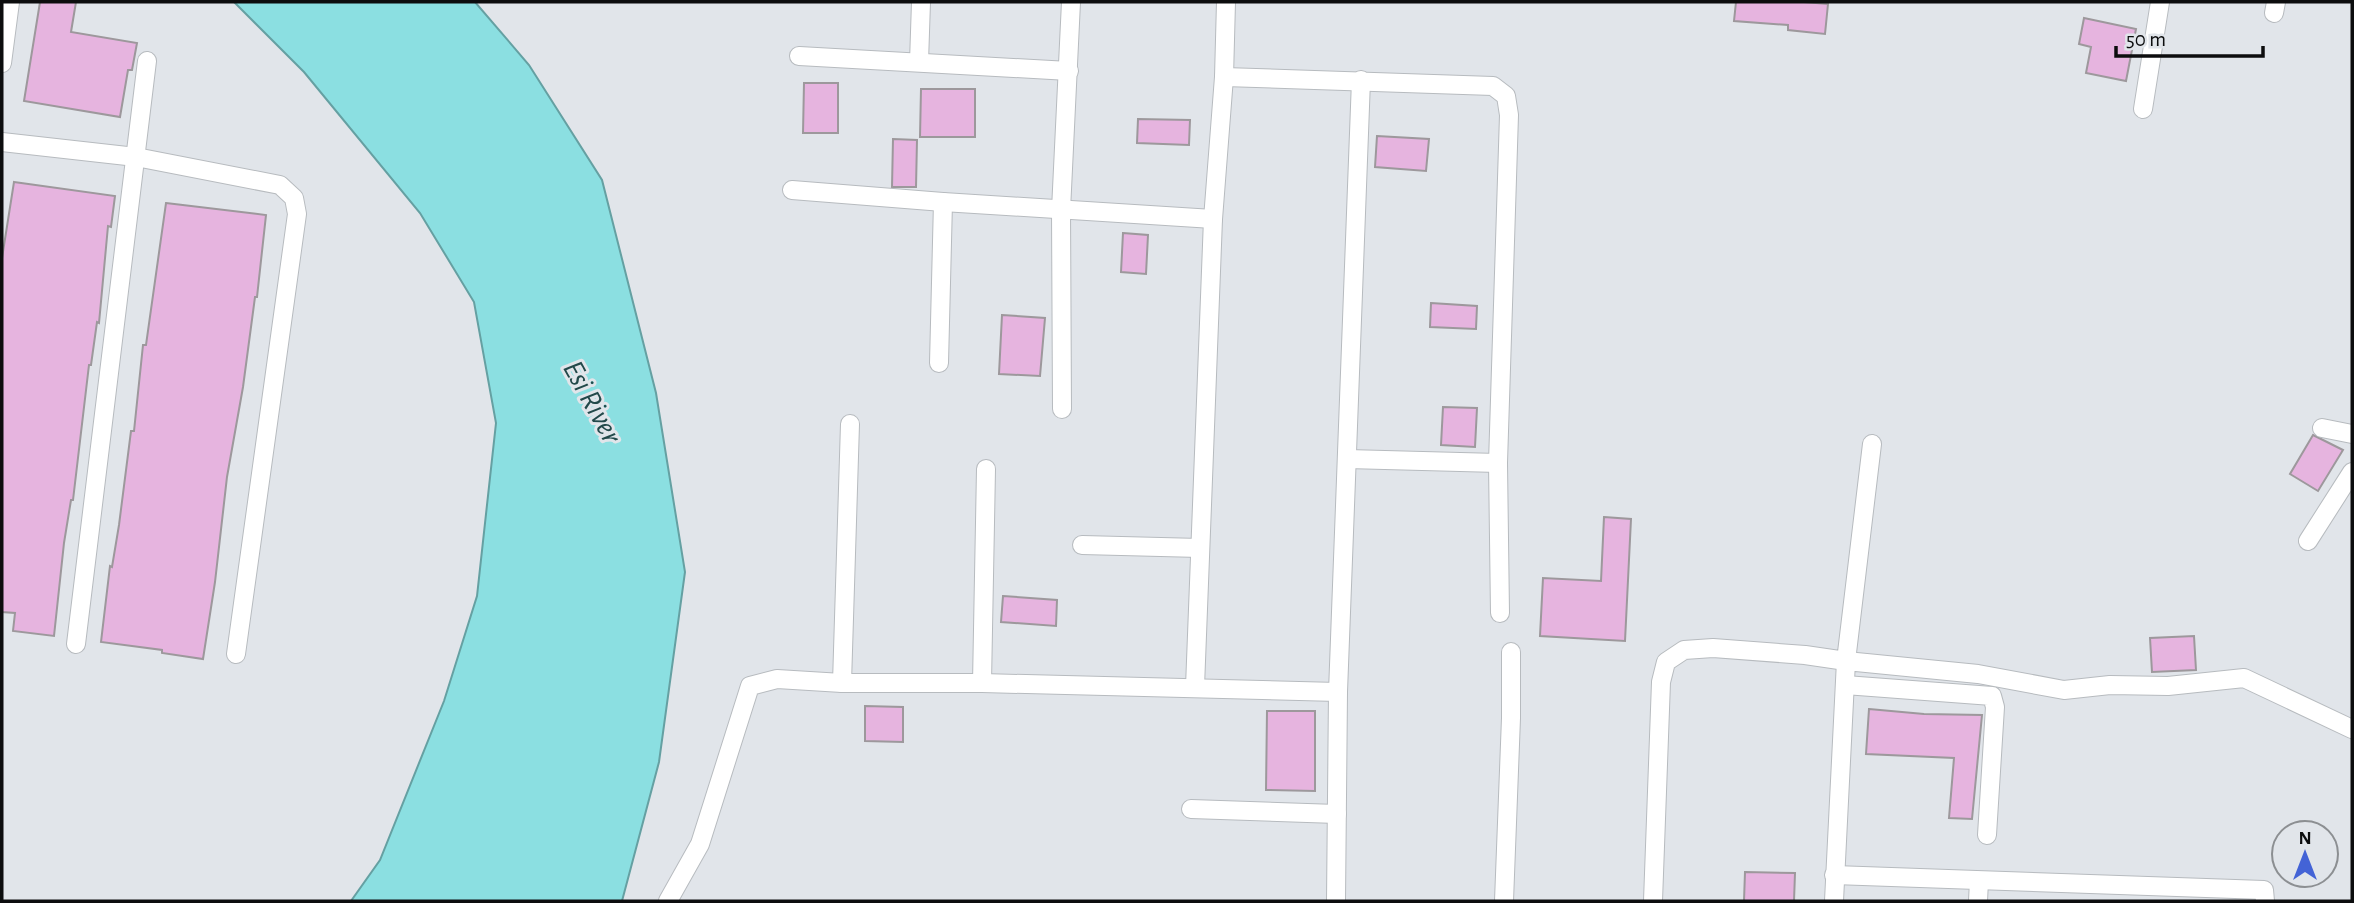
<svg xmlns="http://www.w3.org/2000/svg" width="2354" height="903" viewBox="0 0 2354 903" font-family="'Alegreya Sans',sans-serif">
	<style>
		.water { fill: #8bdfe1; stroke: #65a0a2; stroke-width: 2 }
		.building { fill: #e6b4df; stroke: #9d989c; stroke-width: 2 }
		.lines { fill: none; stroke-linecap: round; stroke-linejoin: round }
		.street-casing { stroke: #b7bbbf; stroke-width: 20 }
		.street { stroke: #fff; stroke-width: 18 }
		.labels { text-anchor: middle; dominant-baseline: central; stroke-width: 6; stroke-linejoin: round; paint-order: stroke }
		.water-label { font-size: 30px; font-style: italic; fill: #22494a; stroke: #e1e5ea }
	</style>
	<rect width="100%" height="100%" fill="#e1e5ea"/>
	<polygon class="water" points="234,2 475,2 529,65 602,180 656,393 685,572 659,762 622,901 351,901 380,860 444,701 477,596 496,423 474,302 420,213 304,72"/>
	<g class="building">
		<polygon points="40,2 76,2 71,32 137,43 132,70 128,70 120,117 24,101"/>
		<polygon points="1736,2 1804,2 1828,4 1825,34 1788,30 1788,25 1734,21"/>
		<polygon points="2084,18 2136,29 2126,81 2086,73 2091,47 2079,44"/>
		<polygon points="804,83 838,83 838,133 803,133"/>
		<polygon points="921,89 975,89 975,137 920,137"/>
		<polygon points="1138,119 1190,120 1189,145 1137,143"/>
		<polygon points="1377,136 1429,139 1426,171 1375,167"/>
		<polygon points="893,139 917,140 916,187 892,187"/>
		<polygon points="14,182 115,196 111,227 108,226 99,323 97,322 91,365 89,365 73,500 71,500 64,543 54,636 13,631 15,613 2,612 2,258"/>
		<polygon points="166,203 266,215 257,297 255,297 243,387 227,477 215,582 203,659 162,653 162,650 101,642 110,566 112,567 119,525 131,431 134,431 143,345 146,345"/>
		<polygon points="1123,233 1148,235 1146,274 1121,272"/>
		<polygon points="1431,303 1477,306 1476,329 1430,327"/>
		<polygon points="1002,315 1045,318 1040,376 999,374"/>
		<polygon points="1443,407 1477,408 1475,447 1441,445"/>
		<polygon points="2313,435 2343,450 2318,491 2290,474"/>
		<polygon points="1604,517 1631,519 1625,641 1540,636 1543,578 1601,581"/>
		<polygon points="1003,596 1057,600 1056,626 1001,622"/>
		<polygon points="2194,636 2196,670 2152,672 2150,638"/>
		<polygon points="865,706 903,707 903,742 865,741"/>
		<polygon points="1869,709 1924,714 1982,715 1972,819 1949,818 1954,758 1866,754"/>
		<polygon points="1267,711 1315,711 1315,791 1266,790"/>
		<polygon points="1745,872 1795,873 1794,901 1744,901"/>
	</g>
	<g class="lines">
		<defs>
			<g id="street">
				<polyline points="2274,13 2276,2"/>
				<polyline points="799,56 1069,71"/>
				<polyline points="919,62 921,2"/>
				<polyline points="2,63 10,2"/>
				<polyline points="1224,77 1493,86 1506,96 1509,115 1498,463 1500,613"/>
				<polyline points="2143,109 2160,2"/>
				<polyline points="2,142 136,157 280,185 294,198 297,214 236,654"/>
				<polyline points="792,190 943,202 1213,219"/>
				<polyline points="939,363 943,202"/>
				<polyline points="1062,409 1061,210 1071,2"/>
				<polyline points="2322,428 2352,434"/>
				<polyline points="1347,459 1498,463"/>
				<polyline points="2308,541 2352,472"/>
				<polyline points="1082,545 1200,548"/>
				<polyline points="76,644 147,61"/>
				<polyline points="842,683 850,424"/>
				<polyline points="982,683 986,469"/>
				<polyline points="1845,685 1992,696 1995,707 1987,835"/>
				<polyline points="1195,687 1213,219 1224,77 1226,2"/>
				<polyline points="1191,809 1337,814"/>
				<polyline points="1834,875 2264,890 2265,901"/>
				<polyline points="668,901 700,844 750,686 777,679 842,683 982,683 1338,692"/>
				<polyline points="1336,901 1338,692 1361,80"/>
				<polyline points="1504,901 1511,718 1511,652"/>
				<polyline points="1653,901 1661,682 1666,662 1684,650 1713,648 1805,655 1846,661 1872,444"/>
				<polyline points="1834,901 1846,661 1978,674 2064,690 2110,685 2168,686 2244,678 2352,729"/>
				<polyline points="1978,901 1979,881"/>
			</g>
		</defs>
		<use href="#street" class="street-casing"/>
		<use href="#street" class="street"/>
	</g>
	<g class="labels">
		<g class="water-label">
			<text transform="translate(592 402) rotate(61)">Esi River</text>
		</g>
	</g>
	<rect width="2354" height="903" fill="none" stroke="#0c0d0e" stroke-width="7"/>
	<g transform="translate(2305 854)"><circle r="33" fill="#e1e5ea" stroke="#8c8f92" stroke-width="2"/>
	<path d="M0-5L12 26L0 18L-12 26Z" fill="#4363d6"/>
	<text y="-10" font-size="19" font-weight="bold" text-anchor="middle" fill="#0c0d0e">N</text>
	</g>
	<path d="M2116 46v10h147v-10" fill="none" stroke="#0c0d0e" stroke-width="3.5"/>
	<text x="2126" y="46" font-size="21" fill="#0c0d0e" stroke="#e1e5ea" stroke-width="5" paint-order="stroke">50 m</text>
</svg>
